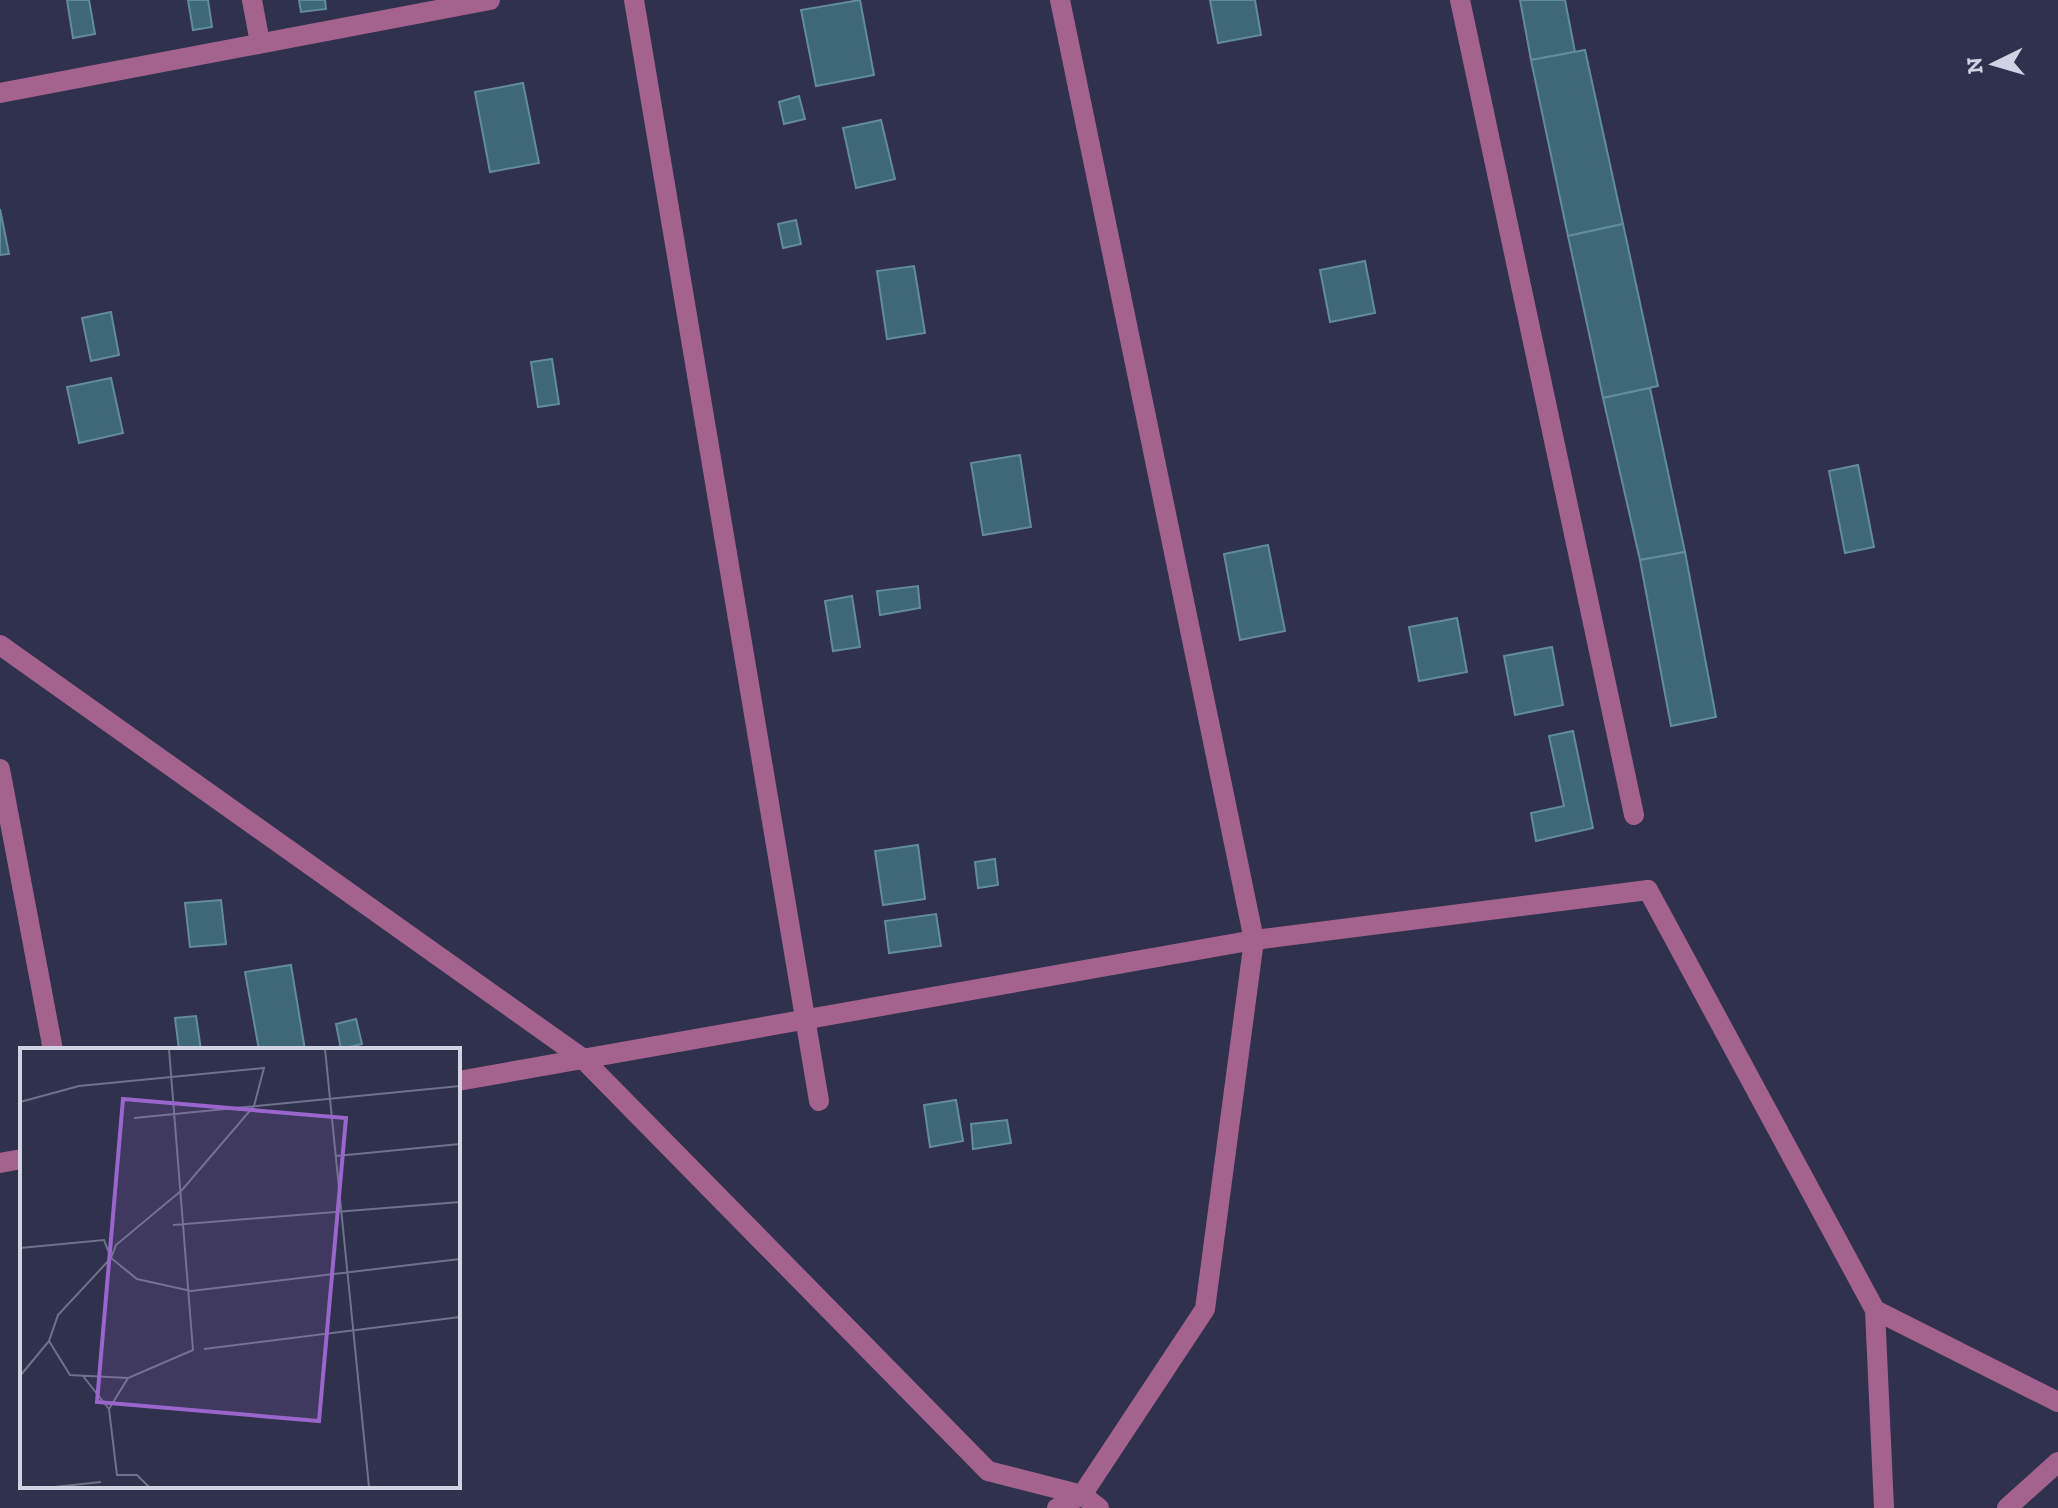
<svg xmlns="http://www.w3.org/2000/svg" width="2058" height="1508" viewBox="0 0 2058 1508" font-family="'Zilla Slab',serif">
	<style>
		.building { fill: #3f6876; stroke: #628c9b; stroke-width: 2 }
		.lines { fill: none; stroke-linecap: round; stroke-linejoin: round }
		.minor { stroke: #a4638e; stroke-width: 20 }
		.inset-road { fill: none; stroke: #70728a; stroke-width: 2 }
		.view { fill: #96c; fill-opacity: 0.15; stroke: #96c; stroke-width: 4 }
		.inset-edge { fill: none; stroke: #d1d3e5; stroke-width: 4 }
	</style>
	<rect width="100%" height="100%" fill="#2f314d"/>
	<g class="building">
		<polygon points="67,0 89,0 95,34 73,38"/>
		<polygon points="188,0 208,0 212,27 193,30"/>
		<polygon points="299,0 325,0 326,9 301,12"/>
		<polygon points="860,0 874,75 816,86 801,10"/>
		<polygon points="1210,0 1255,0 1261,35 1218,43"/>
		<polygon points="1520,0 1565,0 1575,52 1531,60"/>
		<polygon points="1585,50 1623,224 1568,236 1531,60"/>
		<polygon points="523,83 539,163 490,172 475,92"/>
		<polygon points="799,96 805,119 784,124 779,102"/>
		<polygon points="881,120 895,179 856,188 843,128"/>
		<polygon points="0,209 9,254 0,255"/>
		<polygon points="796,220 801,244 783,248 778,224"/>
		<polygon points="1623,224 1658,386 1603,398 1568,236"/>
		<polygon points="1365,261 1375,313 1330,322 1320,270"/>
		<polygon points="914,266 925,333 887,339 877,271"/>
		<polygon points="111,312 119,355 91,361 82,318"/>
		<polygon points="552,359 559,404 538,407 531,362"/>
		<polygon points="111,378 123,433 79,443 67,387"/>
		<polygon points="1650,388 1685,552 1640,560 1603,398"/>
		<polygon points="1020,455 1031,527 983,535 971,463"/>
		<polygon points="1858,465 1874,547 1845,553 1829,471"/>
		<polygon points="1268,545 1285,631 1240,640 1224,554"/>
		<polygon points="1685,552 1716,717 1671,726 1640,560"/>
		<polygon points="918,586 920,608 880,615 877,591"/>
		<polygon points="852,596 860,647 833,651 825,601"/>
		<polygon points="1457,618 1467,672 1419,681 1409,627"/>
		<polygon points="1552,647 1563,705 1515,715 1504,656"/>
		<polygon points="1573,731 1593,828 1536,841 1531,813 1564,806 1549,736"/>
		<polygon points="918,845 925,899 883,905 875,851"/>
		<polygon points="995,859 998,885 978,888 975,862"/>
		<polygon points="221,900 226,944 190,947 185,903"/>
		<polygon points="936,914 941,946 889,953 885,921"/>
		<polygon points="291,965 305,1050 259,1050 245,972"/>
		<polygon points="196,1016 201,1050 179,1050 175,1018"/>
		<polygon points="356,1019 362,1044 341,1049 336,1024"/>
		<polygon points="956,1100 963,1141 930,1147 924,1105"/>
		<polygon points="1007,1120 1011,1143 973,1149 971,1124"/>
	</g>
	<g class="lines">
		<g class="minor">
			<polyline points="252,0 260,43"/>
			<polyline points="634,0 819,1101"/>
			<polyline points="1460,0 1634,815"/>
			<polyline points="0,93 490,0"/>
			<polyline points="0,645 582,1058 988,1471 1082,1495 1099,1508"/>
			<polyline points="0,769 53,1050"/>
			<polyline points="458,1081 1254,940 1648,890 1875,1310 2058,1402"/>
			<polyline points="0,1163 22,1159"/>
			<polyline points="1875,1310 1884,1508"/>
			<polyline points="1057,1508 1082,1495 1205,1309 1254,940 1060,0"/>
			<polyline points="2007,1508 2058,1462"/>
		</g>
	</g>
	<g transform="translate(20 1048)">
		<rect width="440" height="440" fill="#2f314d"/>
		<path class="inset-road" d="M305 1 349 439M0 54 59 38 244 20 234 58 162 142 96 197 91 210 38 267 29 293 50 327 108 330M114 70 440 38M316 108 440 96M153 177 440 154M0 200 84 192 91 210 117 231 171 243 440 211M184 301 440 269M0 328 29 293M63 328 89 361M34 439 81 434M129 439 117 427H97L89 361 108 330 173 302 149 1"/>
		<path class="view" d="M103 51 326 70 299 373 77 354Z"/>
		<rect width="440" height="440" class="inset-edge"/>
	</g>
	<g transform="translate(1994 64) rotate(265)" stroke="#2f314d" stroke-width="6" paint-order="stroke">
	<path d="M0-6L14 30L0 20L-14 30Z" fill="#d1d3e5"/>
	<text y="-12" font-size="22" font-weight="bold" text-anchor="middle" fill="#d1d3e5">N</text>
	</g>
</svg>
